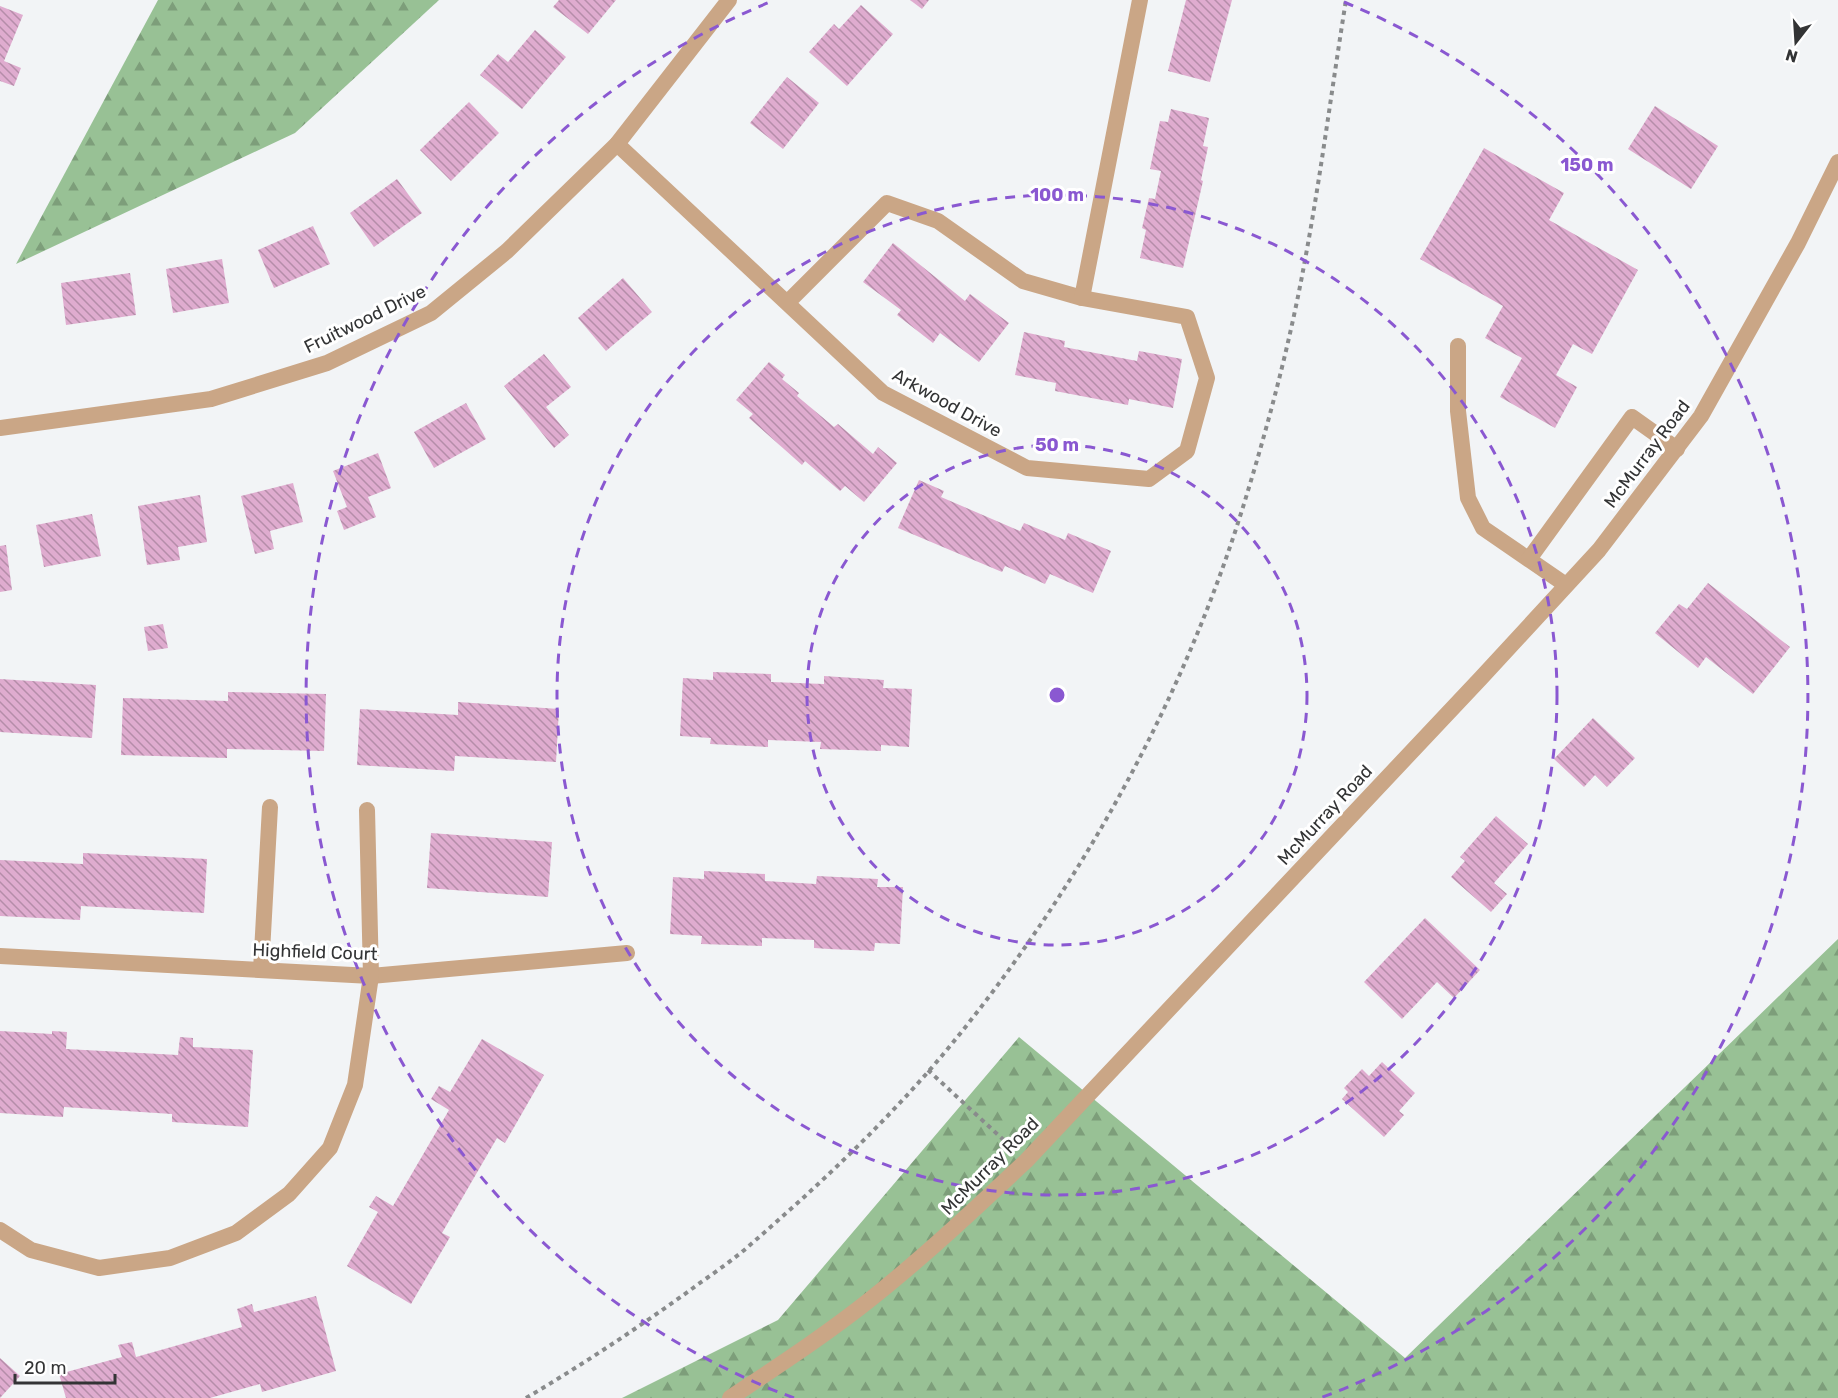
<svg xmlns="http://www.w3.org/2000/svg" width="1838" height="1398" viewBox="0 0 1838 1398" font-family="Rubik,sans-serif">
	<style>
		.forest { fill: url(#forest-firs) }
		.building { fill: url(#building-back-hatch) }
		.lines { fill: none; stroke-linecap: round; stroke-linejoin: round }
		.path { stroke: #898b8c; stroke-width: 4; stroke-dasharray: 4.5 4.5; stroke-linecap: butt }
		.service { stroke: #caa686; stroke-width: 16 }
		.minor { stroke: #caa686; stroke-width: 16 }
		.tertiary { stroke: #caa686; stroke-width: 16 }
		.ring { fill: none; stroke: #8a58d1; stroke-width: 3; stroke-dasharray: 10 8 }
		.labels { text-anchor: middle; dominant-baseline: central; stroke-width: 6; stroke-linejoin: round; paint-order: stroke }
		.street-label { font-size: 18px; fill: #333435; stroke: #fff }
		.centre { fill: #8a58d1; stroke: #fff; stroke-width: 3 }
		.ring-label { font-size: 18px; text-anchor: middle; font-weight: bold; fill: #8a58d1; stroke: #fff; stroke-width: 6; stroke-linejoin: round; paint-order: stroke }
	</style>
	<defs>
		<pattern id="forest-firs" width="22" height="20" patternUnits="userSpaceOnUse" patternTransform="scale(1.5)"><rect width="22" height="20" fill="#98c195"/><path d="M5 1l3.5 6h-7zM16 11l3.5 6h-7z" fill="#7d9e7a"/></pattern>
		<pattern id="building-back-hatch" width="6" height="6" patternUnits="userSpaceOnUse" patternTransform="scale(1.5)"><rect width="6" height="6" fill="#dfaccf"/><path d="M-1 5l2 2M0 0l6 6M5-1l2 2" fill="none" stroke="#b58da9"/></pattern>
	</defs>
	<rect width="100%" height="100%" fill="#f2f4f6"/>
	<g class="forest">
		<polygon points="158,0 439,0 295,133 16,264"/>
		<polygon points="1838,939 1838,1398 622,1398 778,1320 1019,1037 1405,1358"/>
	</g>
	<g class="building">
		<polygon points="559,0 616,0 588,34 553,7"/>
		<polygon points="910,0 929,0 922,9"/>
		<polygon points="1186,0 1232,0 1210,82 1168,71"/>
		<polygon points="861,5 893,34 847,86 809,52 834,24 839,29"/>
		<polygon points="0,6 23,15 4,61 21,68 14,86 0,81"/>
		<polygon points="535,30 566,57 522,109 480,75 498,54 508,62"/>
		<polygon points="787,77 819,103 783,149 750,123"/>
		<polygon points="469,102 499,133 451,181 420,150"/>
		<polygon points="1655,106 1718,146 1691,189 1628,149"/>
		<polygon points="1171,109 1209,118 1203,146 1208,147 1201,180 1203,181 1183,268 1140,258 1146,230 1142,228 1149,198 1155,199 1161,171 1150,169 1160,121 1168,122"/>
		<polygon points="1484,148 1564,193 1549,220 1638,270 1592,354 1573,344 1556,375 1577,387 1555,428 1500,397 1522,358 1485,338 1503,306 1420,259"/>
		<polygon points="397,179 422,213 374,247 350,213"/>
		<polygon points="313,226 330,264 274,288 258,250"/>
		<polygon points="893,243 965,301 970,294 1009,323 979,362 940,333 933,343 897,315 901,310 863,282"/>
		<polygon points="222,259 229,303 173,313 166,269"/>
		<polygon points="130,273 136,315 66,325 61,283"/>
		<polygon points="623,278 652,312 606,351 578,318"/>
		<polygon points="1024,332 1065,341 1064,347 1137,361 1139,351 1182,359 1173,408 1129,399 1128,405 1055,391 1056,383 1015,375"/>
		<polygon points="544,354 571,387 546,407 569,435 554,448 504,386"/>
		<polygon points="769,362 785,375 782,379 799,393 797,396 834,427 838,424 873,454 878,447 897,463 864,502 845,486 840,491 805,461 802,465 749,418 753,414 736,400"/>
		<polygon points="466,403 486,439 434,468 414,432"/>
		<polygon points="378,453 391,488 368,497 376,517 344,530 337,511 347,507 333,471"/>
		<polygon points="919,480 944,491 941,497 1020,531 1024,523 1065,540 1068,533 1111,551 1093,593 1050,574 1045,584 1005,566 1002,572 898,528"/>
		<polygon points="293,483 303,522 270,531 274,549 255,554 241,496"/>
		<polygon points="200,495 207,542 178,547 180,560 147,565 138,506"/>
		<polygon points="92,514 101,556 44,567 36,525"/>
		<polygon points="6,545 12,590 0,592 0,546"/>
		<polygon points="1708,583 1790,647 1753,694 1706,657 1698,668 1655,633 1679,604 1687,609"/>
		<polygon points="163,624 168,648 148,651 144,627"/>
		<polygon points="713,672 771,674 771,682 824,684 824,676 884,680 883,688 912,689 909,747 881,745 881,751 820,749 821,742 768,740 768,747 710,744 711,738 680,736 683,678 713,680"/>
		<polygon points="0,679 96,685 92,738 0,732"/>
		<polygon points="228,692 326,694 324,751 227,749 227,758 121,755 123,698 228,701"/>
		<polygon points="458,702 559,709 556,762 455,756 454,771 357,765 360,709 458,715"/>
		<polygon points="1593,718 1635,758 1607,787 1595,775 1584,787 1554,759"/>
		<polygon points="1496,816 1528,844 1494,883 1507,894 1491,912 1451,877 1465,861 1460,857"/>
		<polygon points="431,833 552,842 548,897 427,888"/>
		<polygon points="83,853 207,859 204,913 81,906 80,920 0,916 0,860 83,864"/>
		<polygon points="704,871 765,874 765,881 816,884 817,876 878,879 877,887 903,887 900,944 875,943 874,951 829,949 814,948 814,940 762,938 762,946 701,944 702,936 670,934 673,877 704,879"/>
		<polygon points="1425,918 1480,970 1454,998 1437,982 1402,1019 1364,982"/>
		<polygon points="0,1031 52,1034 52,1031 67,1032 66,1049 178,1055 180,1037 193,1038 193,1047 253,1050 248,1127 172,1122 172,1114 64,1107 63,1117 0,1113"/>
		<polygon points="482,1039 544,1075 505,1143 497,1138 442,1233 450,1237 411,1304 347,1266 378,1212 369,1207 376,1196 393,1206 449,1110 431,1099 439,1086 450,1092"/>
		<polygon points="1382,1062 1415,1093 1399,1111 1404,1115 1384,1137 1342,1099 1348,1092 1344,1088 1362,1069 1369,1076"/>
		<polygon points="316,1296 336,1371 262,1392 260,1384 210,1398 66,1398 59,1374 122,1357 118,1345 132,1342 136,1357 242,1327 237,1309 252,1304 254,1312"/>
		<polygon points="0,1358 20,1376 0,1398"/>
	</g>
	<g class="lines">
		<g class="path">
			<polyline points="928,1070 1008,1144"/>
			<path d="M526 1398C582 1365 636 1329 689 1291 709 1276 731 1262 750 1245 824 1181 898 1111 959 1035 1084 880 1184 697 1243 507 1268 426 1290 343 1305 260 1321 174 1332 87 1346 0"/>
		</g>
		<g class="service">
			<polyline points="1458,346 1458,411 1468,498 1483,528 1566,585"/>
			<polyline points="1529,559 1632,417 1677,449"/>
			<polyline points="261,970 270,807"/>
		</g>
		<g class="minor">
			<polyline points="617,144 787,303 887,203 938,221 1023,281 1082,298 1187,317 1207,378 1187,451 1149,479 1027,468 883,393 787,303"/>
			<polyline points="1082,298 1140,0"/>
			<polyline points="0,428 211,399 327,363 431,313 507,251 617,144 729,0"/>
			<polyline points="0,956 371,976 627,953"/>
			<polyline points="0,1230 31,1250 99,1268 170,1258 236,1233 289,1194 330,1148 355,1085 371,976 367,810"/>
		</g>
		<path class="tertiary" d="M730 1398C778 1366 827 1334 872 1298 926 1255 976 1208 1026 1161L1481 678 1599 550 1701 416 1798 243 1838 162"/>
	</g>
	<g class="ring">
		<circle cx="1057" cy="695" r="250"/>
		<circle cx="1057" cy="695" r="500"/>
		<path d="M794 1398A750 750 0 0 1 770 2M1344 2A750 750 0 0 1 1320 1398"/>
	</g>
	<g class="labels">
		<g class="street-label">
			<text transform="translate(365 319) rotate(-26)">Fruitwood Drive</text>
			<text transform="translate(947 403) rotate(29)">Arkwood Drive</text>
			<text transform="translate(1647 454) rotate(-53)">McMurray Road</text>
			<text transform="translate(1325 815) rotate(-47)">McMurray Road</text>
			<text transform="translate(315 952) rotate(2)">Highfield Court</text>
			<text transform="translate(990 1166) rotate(-45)">McMurray Road</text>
		</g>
	</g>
	<circle cx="1057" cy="695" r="9" class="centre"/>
	<g class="ring-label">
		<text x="1587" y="171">150 m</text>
		<text x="1057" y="201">100 m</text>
		<text x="1057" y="451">50 m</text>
	</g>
	<g transform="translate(1796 42) rotate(197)" stroke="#ffffff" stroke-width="4.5" paint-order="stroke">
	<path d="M0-4.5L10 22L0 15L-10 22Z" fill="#333435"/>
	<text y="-9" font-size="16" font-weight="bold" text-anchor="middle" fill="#333435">N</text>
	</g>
	<path d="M15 1374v9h100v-9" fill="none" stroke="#333435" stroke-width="3"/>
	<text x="24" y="1374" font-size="18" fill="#333435" stroke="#ffffff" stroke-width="4.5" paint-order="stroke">20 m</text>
</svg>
